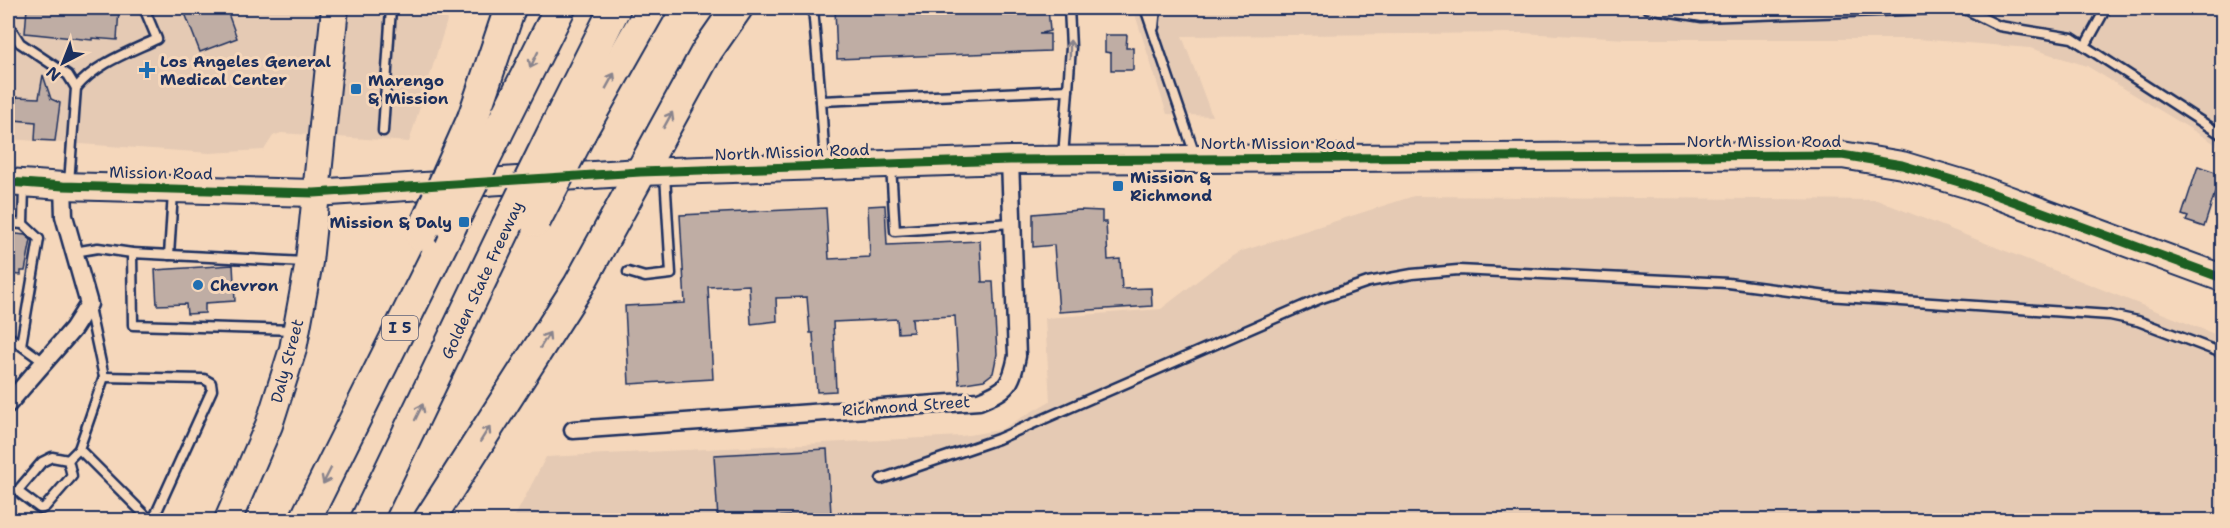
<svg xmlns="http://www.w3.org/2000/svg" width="2230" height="528" viewBox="0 0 2230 528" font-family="'Shantell Sans',sans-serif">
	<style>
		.built { fill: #e5cab4 }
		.building { fill: #bfada4; stroke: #1b2f5e; stroke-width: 1.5 }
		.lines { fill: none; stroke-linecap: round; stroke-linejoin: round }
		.lane-casing { stroke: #1b2f5e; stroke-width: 13 }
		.street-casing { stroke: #1b2f5e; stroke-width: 21 }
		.primary-casing { stroke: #1b2f5e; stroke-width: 30 }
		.highway-casing { stroke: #1b2f5e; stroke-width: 34 }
		.lane { stroke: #f5d7bb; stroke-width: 8 }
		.street { stroke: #f5d7bb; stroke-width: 16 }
		.primary { stroke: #f5d7bb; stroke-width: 26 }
		.highway { stroke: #f5d7bb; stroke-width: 30 }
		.highway-bridge-casing { stroke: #1b2f5e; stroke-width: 34; stroke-linecap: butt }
		.highway-bridge { stroke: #f5d7bb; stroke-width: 30 }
		.cycleway-casing { stroke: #f5d7bb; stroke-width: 13 }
		.cycleway { stroke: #1b5e20; stroke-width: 9 }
		.oneway { stroke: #88838c }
		.poi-dot { fill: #1f6fb2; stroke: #f5d7bb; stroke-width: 2 }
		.labels { text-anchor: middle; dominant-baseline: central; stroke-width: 6; stroke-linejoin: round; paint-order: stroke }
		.shield { fill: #f5d7bb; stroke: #5c617a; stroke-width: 1.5 }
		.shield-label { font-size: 15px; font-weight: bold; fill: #1b2f5e }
		.poi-label { font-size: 16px; font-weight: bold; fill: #1b2f5e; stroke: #f5d7bb; text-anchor: start }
		.street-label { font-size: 16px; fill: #1b2f5e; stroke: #f5d7bb }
	</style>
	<rect width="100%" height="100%" fill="#f5d7bb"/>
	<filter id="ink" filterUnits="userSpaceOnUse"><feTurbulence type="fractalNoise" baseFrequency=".0167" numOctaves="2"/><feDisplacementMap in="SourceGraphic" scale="12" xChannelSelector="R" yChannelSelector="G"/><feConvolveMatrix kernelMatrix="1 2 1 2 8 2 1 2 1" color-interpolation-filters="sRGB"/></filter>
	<g filter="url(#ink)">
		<g class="built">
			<polygon points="8,8 451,8 409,142 281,133 273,136 264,150 210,153 8,139"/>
			<polygon points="1133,8 2222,8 2222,148 2087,66 2030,48 1917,39 1626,39 1523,33 1182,36 1212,116 1167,114"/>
			<polygon points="1414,196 1877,200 2222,337 2222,520 513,520 546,457 962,436 1000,430 1050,401 1045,318 1161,309 1218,265 1242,251"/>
		</g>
		<g class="building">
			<polygon points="27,8 119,8 117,40 92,38 92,40 25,33"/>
			<polygon points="183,8 226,8 237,38 200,52"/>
			<polygon points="835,8 1048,8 1050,31 1039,34 1050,34 1050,51 837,59"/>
			<polygon points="1105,35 1127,35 1126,48 1133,48 1133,70 1111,70 1111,53 1105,52"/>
			<polygon points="43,75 51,99 60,103 55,141 35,140 36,122 14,120 16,97 39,98"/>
			<polygon points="2198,166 2221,174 2204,227 2186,221 2188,217 2182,215"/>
			<polygon points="885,205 887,245 980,241 982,282 993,282 997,354 993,373 984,380 959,384 955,316 912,318 913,332 898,333 897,319 833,322 836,391 817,392 813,333 810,333 807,297 776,298 777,321 751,324 749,285 708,287 713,379 629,384 625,306 685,303 680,215 826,208 829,259 870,257 868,206"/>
			<polygon points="1079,210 1102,211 1102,222 1106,222 1108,260 1120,259 1122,289 1151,288 1152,306 1059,312 1054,245 1033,247 1033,214"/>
			<polygon points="8,233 25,235 31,240 25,271 21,271 21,275 8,274"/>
			<polygon points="233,265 235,301 205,303 205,313 187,314 186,304 157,305 155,270"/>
			<polygon points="827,449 831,514 718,520 714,455"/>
		</g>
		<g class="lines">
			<defs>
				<g id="lane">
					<polyline points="813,8 821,101"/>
					<polyline points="1145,8 1195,155"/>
					<polyline points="1647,8 1702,17 1965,8"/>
					<polyline points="8,9 8,8"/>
					<polyline points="1965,9 1999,26 2072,38 2222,135"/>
					<polyline points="8,24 20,43 68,75 76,88 69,183"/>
					<polyline points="1154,27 1156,8"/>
					<polyline points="2085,46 2106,8"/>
					<path d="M76 88C97 63 127 53 157 39L144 8"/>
					<polyline points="1068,90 1071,47 1069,8"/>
					<polyline points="383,131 391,8"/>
					<polyline points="825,164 821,101 1068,90 1063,157"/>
					<polyline points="891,166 895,231 1012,223"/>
					<polyline points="8,223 23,224"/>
					<polyline points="74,252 98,248 132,253"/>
					<polyline points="169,255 173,193"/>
					<polyline points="628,272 645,277 671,274 665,175"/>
					<polyline points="294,330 133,325 132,253 305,262"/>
					<polyline points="8,336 44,362"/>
					<polyline points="21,345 39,239 23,224 24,186"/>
					<polyline points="104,377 204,379 211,383 212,390 153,520"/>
					<polyline points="79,449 150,520"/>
					<polygon points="52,457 68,460 72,476 45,507 41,509 21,494 19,489 42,462"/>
					<polyline points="68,460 79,449 104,377 89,307"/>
					<polyline points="881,479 998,439 1319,299 1368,282 1412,274 1458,270 1728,283 1827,296 2110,315 2138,321 2222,353"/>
				</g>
				<g id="street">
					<polyline points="8,404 73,329 89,304 64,216 63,186"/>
					<path d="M573 430 979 401C1007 390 1011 386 1017 356L1010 160"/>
				</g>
				<g id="primary">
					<polyline points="8,182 63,186 314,193 640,172 1010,160 1842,155 1902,165 1969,185 2222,278"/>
					<polyline points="228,520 269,425 293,349 309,262 335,8"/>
				</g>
				<g id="highway">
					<polyline points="473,118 510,8"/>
					<polyline points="556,126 615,8"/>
					<polyline points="581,132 651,8"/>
					<polyline points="497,134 560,8"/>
					<polyline points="305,520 451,226"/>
					<polyline points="366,520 507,226"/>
					<polyline points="429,520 579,285 707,51 737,8"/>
				</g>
			</defs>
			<use href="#lane" class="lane-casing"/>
			<use href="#street" class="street-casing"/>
			<use href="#primary" class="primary-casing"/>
			<use href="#highway" class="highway-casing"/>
			<use href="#lane" class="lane"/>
			<use href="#street" class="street"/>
			<use href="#primary" class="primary"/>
			<use href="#highway" class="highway"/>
			<defs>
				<g id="highway-bridge">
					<polyline points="535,221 581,132"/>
					<polyline points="451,226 497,134"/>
					<polyline points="507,226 556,126"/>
					<polyline points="421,235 473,118"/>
				</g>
			</defs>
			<use href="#highway-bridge" class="highway-bridge-casing"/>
			<use href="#highway-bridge" class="highway-bridge"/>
			<defs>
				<polyline id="cycleway" points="8,182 63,186 314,193 640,172 1010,160 1842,155 1902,165 1969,185 2222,278"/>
			</defs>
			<use href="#cycleway" class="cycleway-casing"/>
			<use href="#cycleway" class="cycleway"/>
		</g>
		<defs><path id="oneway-shaft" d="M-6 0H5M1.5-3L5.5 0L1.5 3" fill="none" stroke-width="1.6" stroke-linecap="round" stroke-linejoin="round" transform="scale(1.5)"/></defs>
		<g class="oneway">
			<use href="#oneway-shaft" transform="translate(1070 49) rotate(-89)"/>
			<use href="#oneway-shaft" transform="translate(534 60) rotate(116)"/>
			<use href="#oneway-shaft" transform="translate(610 81) rotate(-61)"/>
			<use href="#oneway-shaft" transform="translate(668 120) rotate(-61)"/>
			<use href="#oneway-shaft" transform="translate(545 340) rotate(-58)"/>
			<use href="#oneway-shaft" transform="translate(419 412) rotate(-64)"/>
			<use href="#oneway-shaft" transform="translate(485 434) rotate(-58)"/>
			<use href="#oneway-shaft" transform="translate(327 476) rotate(117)"/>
		</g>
	</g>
	<g class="poi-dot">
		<path d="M144 61h6v6h6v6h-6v6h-6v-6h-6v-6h6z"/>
		<rect x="350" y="83" width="12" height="12" rx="3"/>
		<rect x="1112" y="180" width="12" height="12" rx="3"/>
		<rect x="458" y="216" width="12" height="12" rx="3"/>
		<circle cx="198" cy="285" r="6"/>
	</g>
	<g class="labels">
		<rect class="shield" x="382" y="316" width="36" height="24" rx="4.5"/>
		<g class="shield-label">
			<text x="400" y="328">I 5</text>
		</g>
		<g class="poi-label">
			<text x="160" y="61">Los Angeles General<tspan x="160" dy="18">Medical Center</tspan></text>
			<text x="368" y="80">Marengo<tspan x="368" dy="18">&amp; Mission</tspan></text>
			<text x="1130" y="177">Mission &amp;<tspan x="1130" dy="18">Richmond</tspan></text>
			<text x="452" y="222" text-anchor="end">Mission &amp; Daly</text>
			<text x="210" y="285">Chevron</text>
		</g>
		<g class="street-label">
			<text x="1764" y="141">North Mission Road</text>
			<text x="1278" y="143">North Mission Road</text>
			<text transform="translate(792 152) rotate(-2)">North Mission Road</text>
			<text transform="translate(161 173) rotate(1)">Mission Road</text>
			<text transform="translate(482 280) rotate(-65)">Golden State Freeway</text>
			<text transform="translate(287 361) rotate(-75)">Daly Street</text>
			<text transform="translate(906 406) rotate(-4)">Richmond Street</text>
		</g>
	</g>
	<rect width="2230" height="528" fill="none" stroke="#f5d7bb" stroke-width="30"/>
	<rect x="15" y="15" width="2200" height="498" fill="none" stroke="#1b2f5e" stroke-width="2" filter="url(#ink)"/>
	<g transform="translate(63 63) rotate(222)" stroke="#f5d7bb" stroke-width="4.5" paint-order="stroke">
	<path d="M0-4.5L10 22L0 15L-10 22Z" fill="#1b2f5e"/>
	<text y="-9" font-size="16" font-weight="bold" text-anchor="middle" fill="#1b2f5e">N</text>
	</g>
</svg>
